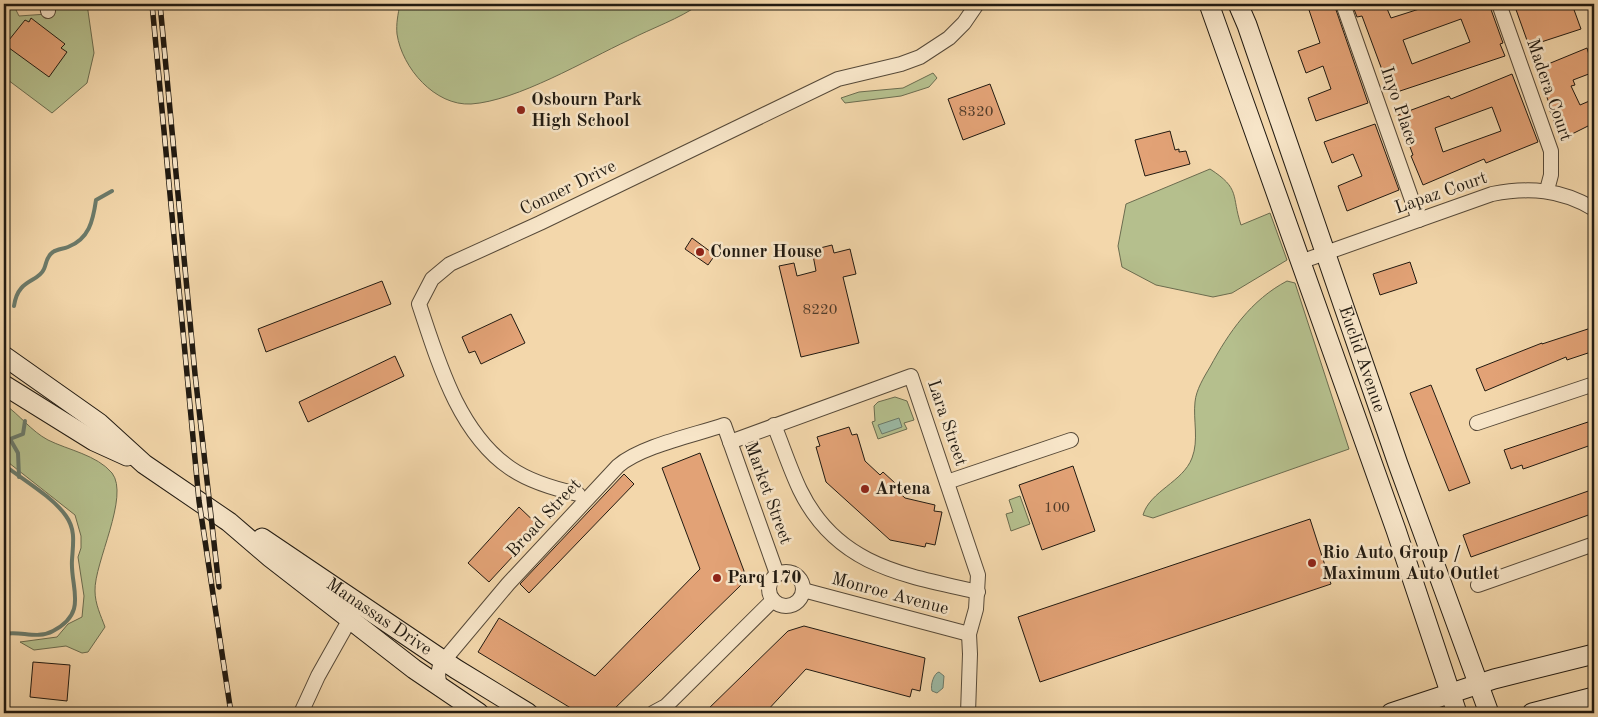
<svg xmlns="http://www.w3.org/2000/svg" width="1598" height="717" viewBox="0 0 1598 717" font-family="'Old Standard TT',serif">
	<style>
		.green { fill: #b5bf8d; stroke: #6b6c4f }
		.water { fill: #9cbaa5; stroke: #6b7a6a }
		.lines { fill: none; stroke-linecap: round; stroke-linejoin: round }
		.stream { stroke: #6b7a6a; stroke-width: 4 }
		.building { fill: #e2a276; stroke: #211a11; fill-rule: evenodd }
		.street-casing { stroke: #564938; stroke-width: 16 }
		.secondary-casing { stroke: #211a11; stroke-width: 21 }
		.street { stroke: #f7e5c8; stroke-width: 14 }
		.secondary { stroke: #f7e5c8; stroke-width: 19 }
		.rail-casing { stroke: #211a11; stroke-width: 5.5 }
		.rail { stroke: #f7e5c8; stroke-width: 4; stroke-dasharray: 11; stroke-linecap: butt }
		.poi-dot { fill: #8f2418; stroke: #f7e5c8; stroke-width: 2 }
		.labels { text-anchor: middle; dominant-baseline: central; stroke-width: 5; stroke-linejoin: round; paint-order: stroke }
		.number-label { font-size: 15px; fill: #513c2a }
		.street-label { font-size: 18px; fill: #211a11; stroke: #f7e5c8 }
		.poi-label { font-size: 18px; font-weight: bold; fill: #211a11; stroke: #f7e5c8; text-anchor: start }
	</style>
	<rect width="100%" height="100%" fill="#f3d7ab"/>
	<filter id="stains"><feTurbulence type="fractalNoise" baseFrequency=".004" numOctaves="4"/><feColorMatrix values="0 0 0 0 .2 0 0 0 0 .09 0 0 0 0 .02 0 0 0 .5 -.17"/></filter>
	<radialGradient id="worn" r=".72"><stop offset=".6" stop-color="#630" stop-opacity="0"/><stop offset="1" stop-color="#630" stop-opacity=".3"/></radialGradient>
	<g class="green">
		<polygon points="8,4 13,4 19,16 47,14 53,8 87,4 94,53 87,83 52,113 4,77 4,9"/>
		<path d="M400 4H700C679 19 652 28 629 40 586 60 517 101 471 104 435 106 402 68 397 34 396 24 398 14 400 4Z"/>
		<polygon points="933,73 937,78 929,87 901,96 845,103 841,98 859,92 903,88"/>
		<path d="M1210 169C1241 189 1231 195 1241 225L1270 213 1287 260 1232 293 1213 297 1156 285 1122 267 1118 246 1126 204Z"/>
		<path d="M1287 281 1295 283 1349 449 1153 518 1143 515C1150 491 1183 482 1192 458 1199 440 1193 420 1195 402 1196 390 1204 377 1210 367 1229 332 1251 300 1287 281Z"/>
		<polygon points="895,397 907,401 914,420 904,423 907,429 878,439 872,422 875,421 874,406 878,402"/>
		<path d="M4 404C20 415 31 431 48 440 68 450 97 455 112 473 130 496 94 563 95 591 95 604 101 616 105 627L88 652 82 653 66 646 34 650 20 642 57 637 68 624 82 617 84 596 78 557 81 548V536L75 515 4 459Z"/>
		<polygon points="1020,496 1030,524 1011,531 1006,514 1013,512 1009,500"/>
	</g>
	<g class="water">
		<polygon points="899,418 902,427 882,434 878,425"/>
		<path d="M939 672 944 676 943 688 937 693 932 691C930 685 934 673 939 672Z"/>
	</g>
	<g class="lines">
		<g class="stream">
			<path d="M14 306C18 278 38 283 44 269 47 262 46 257 53 252 57 249 63 249 68 247 89 239 93 221 96 200L112 191"/>
			<path d="M4 465C22 479 53 497 66 516 76 530 73 544 72 560 70 588 89 612 53 631 37 640 20 630 4 634"/>
			<polyline points="19,477 18,453 10,439 23,434 25,421"/>
		</g>
	</g>
	<g class="building">
		<polygon points="1307,4 1334,4 1368,103 1316,121 1308,98 1331,89 1323,66 1306,73 1298,51 1320,43"/>
		<path d="M1352 4H1385L1391 18 1435 4H1489L1503 43 1500 44 1505 56 1391 94 1362 16 1357 17ZM1461 19 1470 42 1412 64 1403 40Z"/>
		<polygon points="1514,4 1566,4 1567,9 1573,7 1581,29 1529,46"/>
		<polygon points="31,18 65,44 61,48 67,52 49,77 5,45 25,20 29,22"/>
		<polygon points="1587,48 1594,72 1573,80 1575,85 1571,86 1580,105 1594,99 1594,123 1562,139 1549,109 1551,108 1536,69"/>
		<path d="M1512 74 1538 142 1486 163 1484 159 1423 185 1411 156 1413 155 1398 115 1449 96 1451 99ZM1492 107 1501 131 1443 152 1435 128Z"/>
		<polygon points="990,84 1005,124 963,140 948,99"/>
		<polygon points="1375,124 1399,190 1347,211 1338,186 1362,176 1353,154 1332,163 1324,142"/>
		<polygon points="1170,131 1175,150 1179,149 1179,152 1186,151 1190,164 1145,176 1135,140"/>
		<polygon points="692,238 715,255 708,265 685,249"/>
		<polygon points="832,245 834,253 850,249 856,274 843,277 859,343 801,357 779,266 794,263 797,276 816,271 812,250"/>
		<polygon points="1410,262 1417,283 1380,295 1373,274"/>
		<polygon points="382,281 391,304 266,352 258,329"/>
		<polygon points="511,314 525,343 481,364 475,351 469,353 462,337"/>
		<polygon points="1594,327 1594,351 1567,360 1566,357 1485,391 1476,369 1542,343 1542,344"/>
		<polygon points="395,356 404,376 308,422 299,402"/>
		<polygon points="1431,385 1470,483 1449,491 1410,393"/>
		<polygon points="1594,420 1594,444 1529,467 1523,469 1522,465 1511,469 1504,450"/>
		<polygon points="849,427 852,435 857,434 865,461 880,475 883,472 895,483 892,486 905,498 935,505 934,511 942,512 935,545 926,543 925,547 890,540 826,482 816,447 820,446 817,437"/>
		<polygon points="700,453 744,571 741,585 610,713 579,713 478,652 499,618 595,676 700,569 662,468"/>
		<polygon points="1073,466 1095,531 1042,550 1019,485"/>
		<polygon points="624,474 634,484 529,593 520,584"/>
		<polygon points="1594,489 1594,513 1471,557 1463,535"/>
		<polygon points="519,507 540,527 489,582 468,563"/>
		<polygon points="1310,519 1331,584 1040,682 1018,617"/>
		<polygon points="804,626 925,658 920,691 912,689 910,697 806,669 765,713 704,713 788,631"/>
		<polygon points="33,662 70,665 67,701 30,697"/>
	</g>
	<g class="lines">
		<defs>
			<g id="street">
				<polyline points="47,4 48,11"/>
				<polyline points="1343,4 1419,220"/>
				<polyline points="1499,4 1551,151 1551,175 1547,190"/>
				<path d="M1300 262 1492 194C1529 187 1561 189 1594 209"/>
				<polyline points="1477,423 1594,384"/>
				<path d="M774 425C783 447 790 469 800 490 837 566 904 575 978 592"/>
				<polyline points="730,442 911,376 978,575 976,609 969,634 970,654 968,713"/>
				<polyline points="947,482 1071,440"/>
				<path d="M578 494C555 489 530 482 510 468 458 432 438 361 419 304L432 279 450 264 540 223 838 79 901 64 920 57 949 38 964 23 977 4"/>
				<circle cx="786" cy="589" r="17"/>
				<polyline points="1478,585 1594,544"/>
				<polyline points="803,590 969,634"/>
				<path d="M440 689 438 675 440 665 508 584 618 466C641 446 695 435 724 425L777 574"/>
				<polyline points="301,713 318,676 354,612"/>
				<polyline points="653,713 666,706 773,600"/>
			</g>
			<g id="secondary">
				<polyline points="1209,4 1396,530 1457,713"/>
				<path id="s1" d="M1238 4 1247 25 1398 464 1489 713"/>
				<polyline points="4,356 99,423 144,464 229,522 271,558 414,669 479,713"/>
				<polyline points="4,385 94,441 127,456"/>
				<path id="s2" d="M262 538 456 669 528 713"/>
				<polyline points="1391,713 1494,679 1594,654"/>
				<polyline points="1532,713 1594,697"/>
			</g>
		</defs>
		<use href="#street" class="street-casing"/>
		<use href="#secondary" class="secondary-casing"/>
		<use href="#street" class="street"/>
		<use href="#secondary" class="secondary"/>
		<defs>
			<g id="rail">
				<polyline points="152,4 199,501 231,713"/>
				<polyline points="160,4 195,374 219,587"/>
			</g>
		</defs>
		<use href="#rail" class="rail-casing"/>
		<use href="#rail" class="rail"/>
	</g>
	<g class="poi-dot">
		<circle cx="521" cy="110" r="5"/>
		<circle cx="700" cy="252" r="5"/>
		<circle cx="865" cy="489" r="5"/>
		<circle cx="1312" cy="563" r="5"/>
		<circle cx="717" cy="578" r="5"/>
	</g>
	<g class="labels">
		<g class="number-label">
			<text x="976" y="112">8320</text>
			<text x="820" y="310">8220</text>
			<text x="1057" y="508">100</text>
		</g>
		<g class="street-label">
			<text transform="translate(1549 90) rotate(71)">Madera Court</text>
			<text transform="translate(1399 106) rotate(71)">Inyo Place</text>
			<text transform="translate(568 188) rotate(-26)">Conner Drive</text>
			<text transform="translate(1441 193) rotate(-19)">Lapaz Court</text>
			<text stroke="none"><textPath href="#s1" startOffset="376">Euclid Avenue</textPath></text>
			<text transform="translate(947 423) rotate(71)">Lara Street</text>
			<text transform="translate(768 493) rotate(70)">Market Street</text>
			<text transform="translate(544 518) rotate(-47)">Broad Street</text>
			<text transform="translate(890 594) rotate(15)">Monroe Avenue</text>
			<text stroke="none"><textPath href="#s2" startOffset="141">Manassas Drive</textPath></text>
		</g>
		<g class="poi-label">
			<text x="531" y="100">Osbourn Park<tspan x="531" dy="21">High School</tspan></text>
			<text x="710" y="252">Conner House</text>
			<text x="875" y="489">Artena</text>
			<text x="1322" y="553">Rio Auto Group /<tspan x="1322" dy="21">Maximum Auto Outlet</tspan></text>
			<text x="727" y="578">Parq 170</text>
		</g>
	</g>
	<rect width="1598" height="717" fill="none" stroke="#f3d7ab" stroke-width="20"/>
	<rect x="5" y="5" width="1588" height="707" fill="none" stroke="#211a11" stroke-width="2.5"/>
	<rect x="10" y="10" width="1578" height="697" fill="none" stroke="#211a11"/>
	<rect width="100%" height="100%" filter="url(#stains)"/>
	<rect width="100%" height="100%" fill="url(#worn)"/>
</svg>
